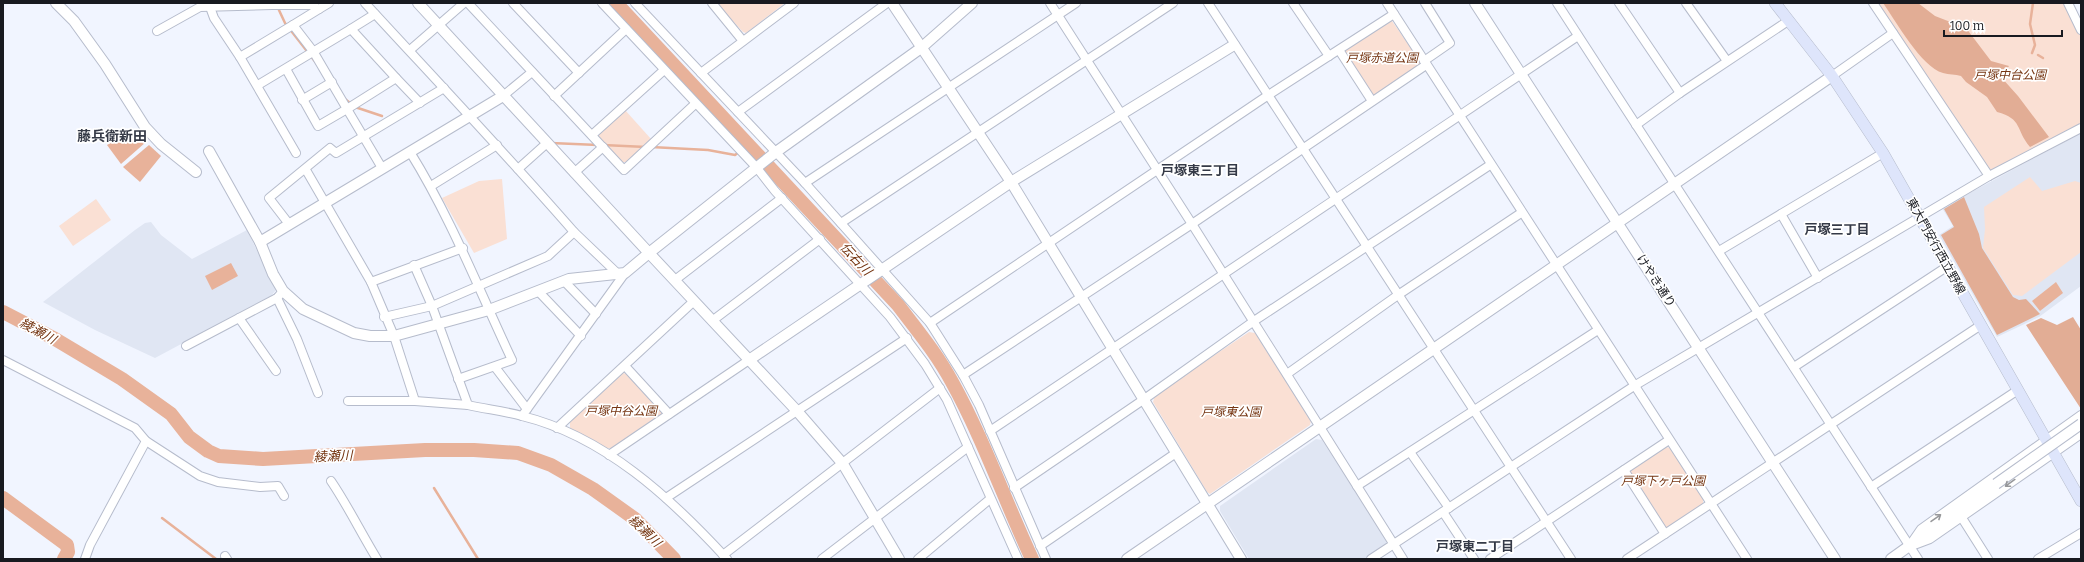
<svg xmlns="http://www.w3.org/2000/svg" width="2084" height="562" viewBox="0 0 2084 562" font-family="Bitter,'Noto Sans JP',serif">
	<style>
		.built { fill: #e0e6f3 }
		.green { fill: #fae0d4 }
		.forest { fill: #e2ad95 }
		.water { fill: #e8b29a }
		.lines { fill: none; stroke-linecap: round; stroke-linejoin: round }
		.stream { stroke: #e8b29a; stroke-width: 2.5 }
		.river { stroke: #e8b29a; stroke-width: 14 }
		.minor-casing { stroke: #b6bccc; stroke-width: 10 }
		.tertiary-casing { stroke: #b6bccc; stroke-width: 12 }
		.secondary-casing { stroke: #b6bccc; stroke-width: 12 }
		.minor { stroke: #fff; stroke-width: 8 }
		.tertiary { stroke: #fff; stroke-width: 10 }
		.secondary { stroke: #dee5fb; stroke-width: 11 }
		.tertiary-bridge-casing { stroke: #b6bccc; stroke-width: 12; stroke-linecap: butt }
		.tertiary-bridge { stroke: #fff; stroke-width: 10 }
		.oneway { stroke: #97989b }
		.labels { text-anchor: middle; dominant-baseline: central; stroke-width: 3.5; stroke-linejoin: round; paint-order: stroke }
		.park-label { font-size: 12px; font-style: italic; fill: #763613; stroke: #fff }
		.street-label { font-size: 12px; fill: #181a20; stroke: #fff }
		.neighbourhood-label { font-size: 13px; font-weight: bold; fill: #353a47; stroke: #fff }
		.water-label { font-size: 13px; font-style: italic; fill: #73330f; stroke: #fff }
		.quarter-label { font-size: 14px; font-weight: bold; fill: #353a47; stroke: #fff }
	</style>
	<rect width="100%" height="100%" fill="#f1f5ff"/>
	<g class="built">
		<polygon points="2081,133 2081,286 2039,317 1997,337 1939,235 1953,226 1942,208"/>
		<polygon points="151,222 161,235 192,259 247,230 276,290 271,296 155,358 95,330 43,302 135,230 145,223"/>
		<polygon points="1316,439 1322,440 1386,540 1386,545 1364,559 1249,559 1220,511 1220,506"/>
	</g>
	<g class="green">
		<polygon points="716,3 785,3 746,33 743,32"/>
		<polygon points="1876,3 2065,3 2081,36 2081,125 1993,172 1988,171"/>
		<polygon points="1387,21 1392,21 1420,61 1420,66 1375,96 1371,96 1345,54 1345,49"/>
		<polygon points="625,110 651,139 627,162 621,162 599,139 599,133"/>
		<polygon points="2030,177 2042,191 2075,181 2081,183 2081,252 2022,296 2013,295 1983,248 1985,229 1984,207"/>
		<polygon points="502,179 507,239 474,253 442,198 479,181"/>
		<polygon points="96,199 111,220 73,246 59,226"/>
		<polygon points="1249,332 1255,333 1311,420 1310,425 1210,494 1207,492 1153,402 1155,395"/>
		<polygon points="623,373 627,374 663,411 663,414 612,448 605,448 570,428 570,422"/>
		<polygon points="1666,447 1671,448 1703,499 1703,505 1669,528 1664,528 1629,476 1631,470"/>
	</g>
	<g class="forest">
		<path d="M1883 3H1918L1935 16 1966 28 1991 61 2009 66 2001 77 2018 96 2049 137 2030 147C2015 129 2023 119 1997 112L1987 97 1966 82 1961 76C1955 74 1949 75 1943 73 1921 67 1896 21 1883 3Z"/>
		<polygon points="1964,197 1979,234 1982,248 2013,297 2019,300 2026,299 2040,314 1997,335 1941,235 1954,227 1944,209"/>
		<polygon points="2073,317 2081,330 2081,409 2026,325 2041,318 2057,325"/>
	</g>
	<g class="water">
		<polygon points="137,129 146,142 121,164 107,145"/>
		<polygon points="149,145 161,156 140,182 123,167"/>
		<polygon points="231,263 238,276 212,290 205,276"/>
		<polygon points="2056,282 2063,293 2040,311 2032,301"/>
	</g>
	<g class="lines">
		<g class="stream">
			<polyline points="278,8 285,23 317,64"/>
			<polyline points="2032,53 2035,45 2030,24 2033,3"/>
			<polyline points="2038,55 2043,58"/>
			<polyline points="345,99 355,107 382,116"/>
			<polyline points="551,143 598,145"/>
			<polyline points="603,145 646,147"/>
			<polyline points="651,147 708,150 735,155 739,152"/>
			<polyline points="743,149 749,145"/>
			<polyline points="434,488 478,559"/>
			<polyline points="162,518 216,559"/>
		</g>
		<g class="river">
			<path d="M616 3 898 305C917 330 937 354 952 382 983 438 1005 501 1032 559"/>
			<polyline points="3,312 55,339 122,379 171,414 189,437 208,451 219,456 263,459 425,450 474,450 518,453 551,465 593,489 635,519 674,559"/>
			<polyline points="3,498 67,545 68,552 64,559"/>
		</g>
		<defs>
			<g id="minor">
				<polyline points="270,3 272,5 311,5 319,9 329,3"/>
				<path d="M365 3C435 79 506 154 574 232"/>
				<polyline points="468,3 624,170 695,104"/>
				<polyline points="513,3 579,73"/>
				<polyline points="602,3 757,168 775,191 890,317 925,364 947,400 1018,559"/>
				<polyline points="635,3 805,183 930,323 963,375 979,405 1046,559"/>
				<polyline points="712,3 743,41"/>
				<polyline points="1050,3 1192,224 1403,559"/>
				<polyline points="1208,3 1571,559"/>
				<polyline points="1293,3 1329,56"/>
				<polyline points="1387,3 1747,559"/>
				<polyline points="1557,3 1918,559"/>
				<polyline points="1619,3 1680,93"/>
				<polyline points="1686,3 1727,61"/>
				<polyline points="1873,3 1989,176"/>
				<polyline points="2068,3 2081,30"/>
				<polyline points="210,7 214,18 240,57"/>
				<polyline points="319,9 293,25 313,51 347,109 396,78 420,103"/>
				<polyline points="375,14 351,29 396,78"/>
				<polyline points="293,25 240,57 296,153"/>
				<polyline points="157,31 200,7 272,5"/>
				<polyline points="410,50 464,3"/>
				<polyline points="1339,50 1372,101"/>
				<polyline points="1424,61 1450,43 1425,3"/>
				<polyline points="286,69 318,126 347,109 382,168"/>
				<polyline points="701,73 794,3"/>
				<polyline points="1832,76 1893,33"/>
				<polyline points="258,85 351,29"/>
				<polyline points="503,96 532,72"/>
				<polyline points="554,96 626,29"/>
				<polyline points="302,100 332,82"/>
				<polyline points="738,112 887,3"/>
				<polyline points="1636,125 1680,93 1788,21"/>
				<polyline points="592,135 663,71"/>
				<path d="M410 152C451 218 479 290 512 360L458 379"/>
				<polyline points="518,169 547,143"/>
				<polyline points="306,170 371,282 394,336 415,401"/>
				<polyline points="574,173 603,147"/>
				<polyline points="805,183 1076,3"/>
				<polyline points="431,186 497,145"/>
				<polyline points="1781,214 1818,278"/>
				<polyline points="841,223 1173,3"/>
				<polyline points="289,224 269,198 330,148 336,153 444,88"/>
				<polyline points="1719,251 1883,153"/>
				<path d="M414 265 432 306 468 405C485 409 504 411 522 416 604 436 671 498 727 559"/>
				<polyline points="675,280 782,198"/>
				<polyline points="564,281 596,314"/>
				<polyline points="371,282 463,248"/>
				<polyline points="538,291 581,336"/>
				<polyline points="277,298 297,339 318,393"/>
				<polyline points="384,317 432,306 548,256 574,232 617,273"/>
				<polyline points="239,318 276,371"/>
				<polyline points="712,321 820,239"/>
				<polyline points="930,323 1267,96 1394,14"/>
				<polyline points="186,346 277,298 283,291"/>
				<polyline points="3,360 135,428 146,441 200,476 218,482 260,487 278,486 284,496"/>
				<polyline points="625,366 669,414"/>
				<polyline points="495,367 527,409"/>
				<polyline points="1794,367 1948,266"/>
				<polyline points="1287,374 1398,295 1521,213"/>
				<polyline points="963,375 1192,224 1426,65"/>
				<polyline points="348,401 415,401 468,405"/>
				<polyline points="522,416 625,273"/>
				<polyline points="557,428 694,301"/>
				<polyline points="990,431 1578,36"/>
				<polyline points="1410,452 1449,508"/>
				<polyline points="609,455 749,360"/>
				<polyline points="1624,470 1665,534"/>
				<path d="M331 481C348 506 361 533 377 559"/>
				<polyline points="1357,486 1598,330"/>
				<polyline points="1871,487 2018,390"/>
				<polyline points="1014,488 1143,400 1254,321 1490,165"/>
				<polyline points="666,498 907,338"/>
				<polyline points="1443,512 1474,559"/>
				<polyline points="1962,518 1988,559"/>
				<polyline points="1912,542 1921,529 2081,415"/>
				<polyline points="1914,545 1930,539 2081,434"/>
				<polyline points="1040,546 1176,453"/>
				<polyline points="723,555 940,388"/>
				<polyline points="225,556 227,559"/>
				<polyline points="85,559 90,545 146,441"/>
				<polyline points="822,559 968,447"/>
				<polyline points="918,559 990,499"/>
				<polyline points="1371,559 1634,386 1989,176 2081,128"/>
				<polyline points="1490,559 1669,440"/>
				<polyline points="1627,559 1981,325"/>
				<polyline points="2038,559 2081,533"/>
			</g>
			<g id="tertiary">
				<polyline points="56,3 74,21 105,64 145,127 161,144 196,172"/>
				<polyline points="892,3 1011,182 1241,559"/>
				<polyline points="1475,3 1835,559"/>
				<polyline points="209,151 260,242 273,274 283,291 303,309 354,333 370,336 394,336 489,310 569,279 625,273 649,253 418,3"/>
				<polyline points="260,242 503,96"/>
				<polyline points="749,360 1011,182 1234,45"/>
				<polyline points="899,559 843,464 797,411 649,253 776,152 921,48 972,3"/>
				<polyline points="1127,559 1832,76"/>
				<polyline points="1891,559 1996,484"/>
			</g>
			<polyline id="secondary" points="1775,3 1832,76 1883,153 2081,501"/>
		</defs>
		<use href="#minor" class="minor-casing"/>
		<use href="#tertiary" class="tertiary-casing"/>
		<use href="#secondary" class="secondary-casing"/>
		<use href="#minor" class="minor"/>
		<use href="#tertiary" class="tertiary"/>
		<use href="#secondary" class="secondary"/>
		<defs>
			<polyline id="tertiary-bridge" points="1996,484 2081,424"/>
		</defs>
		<use href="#tertiary-bridge" class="tertiary-bridge-casing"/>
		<use href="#tertiary-bridge" class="tertiary-bridge"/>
	</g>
	<defs><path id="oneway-shaft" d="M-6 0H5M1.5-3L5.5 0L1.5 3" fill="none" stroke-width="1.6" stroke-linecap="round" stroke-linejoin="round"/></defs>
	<g class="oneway">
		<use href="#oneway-shaft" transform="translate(2010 483) rotate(144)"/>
		<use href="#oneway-shaft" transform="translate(1936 518) rotate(-35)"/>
	</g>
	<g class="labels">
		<g class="park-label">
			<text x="1382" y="58">戸塚赤道公園</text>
			<text x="2010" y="75">戸塚中台公園</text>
			<text x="621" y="411">戸塚中谷公園</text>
			<text x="1231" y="412">戸塚東公園</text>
			<text x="1663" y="481">戸塚下ヶ戸公園</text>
		</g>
		<g class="street-label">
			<text transform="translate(1936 246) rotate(61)">東大門安行西立野線</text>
			<text transform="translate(1656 281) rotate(57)">けやき通り</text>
		</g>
		<g class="neighbourhood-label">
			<text x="1200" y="170">戸塚東三丁目</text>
			<text x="1837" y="229">戸塚三丁目</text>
			<text x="1475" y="546">戸塚東二丁目</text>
		</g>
		<g class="water-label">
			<text transform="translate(856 259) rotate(47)">伝右川</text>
			<text transform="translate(38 331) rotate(29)">綾瀬川</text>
			<text transform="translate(333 456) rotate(-2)">綾瀬川</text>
			<text transform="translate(645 531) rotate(44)">綾瀬川</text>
		</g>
		<g class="quarter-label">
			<text x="112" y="136">藤兵衛新田</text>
		</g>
	</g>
	<rect width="2084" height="562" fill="none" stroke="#181a20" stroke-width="8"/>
	<path d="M1944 30v6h118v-6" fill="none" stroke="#181a20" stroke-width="2"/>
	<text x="1950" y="30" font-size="12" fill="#181a20" stroke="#ffffff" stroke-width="3" paint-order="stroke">100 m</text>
</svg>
